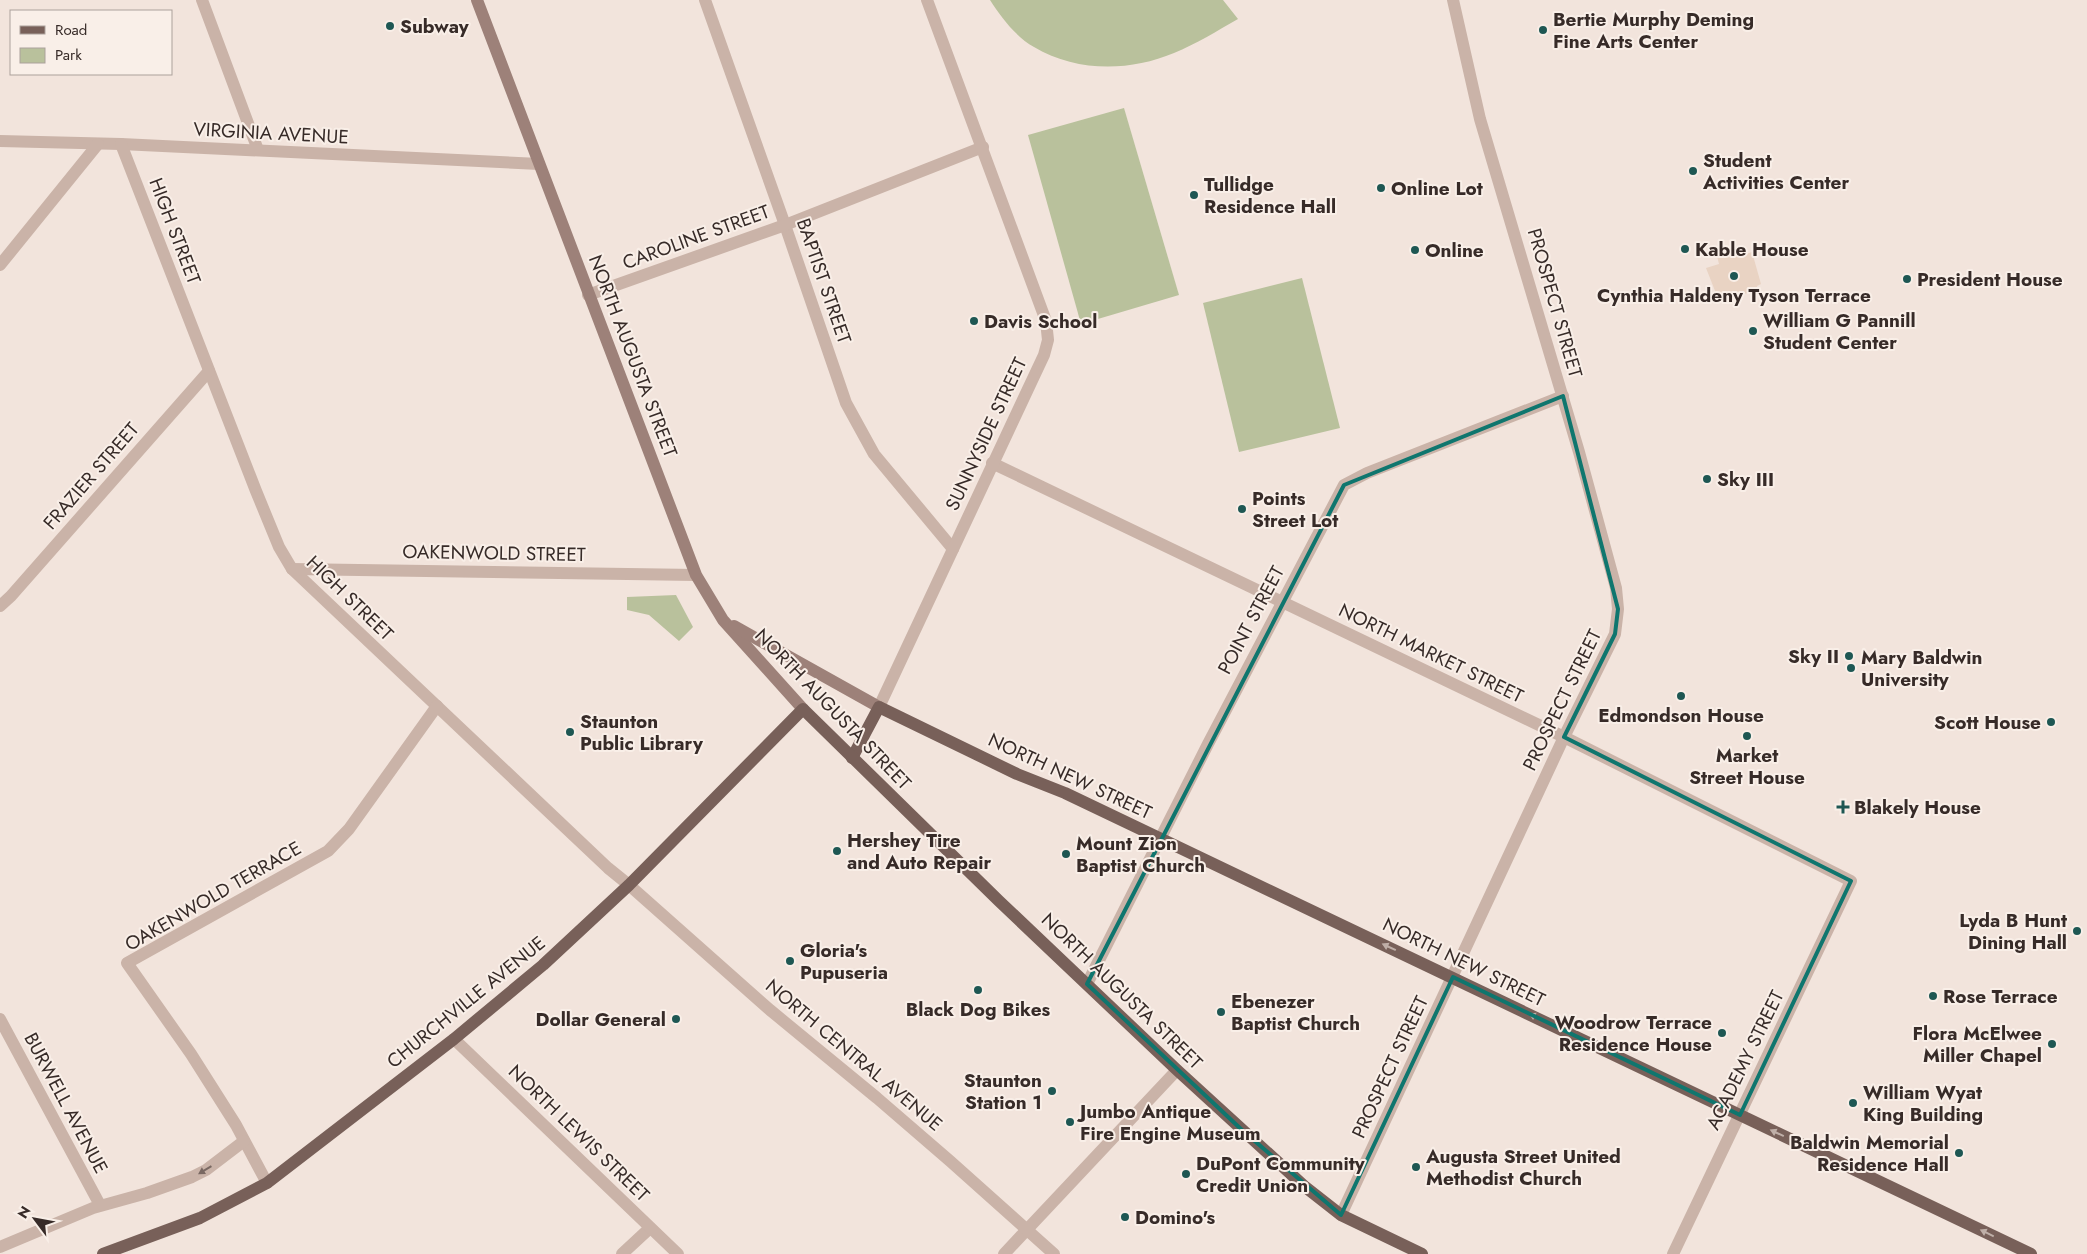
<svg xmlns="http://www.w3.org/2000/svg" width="2087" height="1254" viewBox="0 0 2087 1254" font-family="Jost,sans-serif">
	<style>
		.green { fill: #b9c19c }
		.plaza { fill: #e9d3c3 }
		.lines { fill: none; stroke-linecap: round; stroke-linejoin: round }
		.minor { stroke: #cab3a8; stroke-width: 12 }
		.tertiary { stroke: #cab3a8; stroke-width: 12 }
		.secondary { stroke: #9d8179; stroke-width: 12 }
		.primary { stroke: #786059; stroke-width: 12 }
		.oneway { fill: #bfafa8 }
		.oneway2 { fill: #796862 }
		.marked { fill: none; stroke: #0f766e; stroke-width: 4; stroke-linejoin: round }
		.poi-dot { fill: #1e5753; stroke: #f9efe8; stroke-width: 2 }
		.labels { text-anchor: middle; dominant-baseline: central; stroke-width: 4; stroke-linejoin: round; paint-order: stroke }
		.poi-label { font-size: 19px; font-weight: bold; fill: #372b28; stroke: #f9efe8; text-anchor: start }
		.street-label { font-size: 19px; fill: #372b28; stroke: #f9efe8 }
	</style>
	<rect width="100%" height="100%" fill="#f2e4dc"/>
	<g class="green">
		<path d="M990 0H1223L1238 19C1217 31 1196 44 1174 53 1129 72 1076 72 1034 47 1016 37 1001 17 990 0Z"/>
		<polygon points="1124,108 1179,295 1081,324 1028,135"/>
		<polygon points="1302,278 1340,428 1239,452 1203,303"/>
		<polygon points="676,595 693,627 679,641 649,615 627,610 627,597"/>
	</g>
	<polygon class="plaza" points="1745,248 1746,254 1752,252 1761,284 1757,286 1758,290 1719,301 1706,268 1719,264 1717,256"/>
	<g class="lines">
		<g class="minor">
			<polyline points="202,0 258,150"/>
			<polyline points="705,0 785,225 846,403 874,454 953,549"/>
			<polyline points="0,141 121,144 539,164"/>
			<polyline points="121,144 256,491 279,547 292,569 608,868 629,885"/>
			<polyline points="0,265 98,144"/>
			<polyline points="588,295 785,225 983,147"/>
			<polyline points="992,463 1564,737 1851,881 1673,1254"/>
			<polyline points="292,569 696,575"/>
			<polyline points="0,606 11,596 209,371"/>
			<polyline points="879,707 1044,355 1048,340 1046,321 927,0"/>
			<polyline points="1087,984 1208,744 1344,485 1367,473 1563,396"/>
			<polyline points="0,1019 100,1205"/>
			<polyline points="267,1183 236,1125 191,1054 127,963 328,851 349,829 437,706"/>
			<polyline points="1341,1215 1564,737 1615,634 1618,609 1616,588 1579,452 1480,119 1453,0"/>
			<polyline points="0,1247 93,1208 147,1193 192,1177 206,1170 244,1141"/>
			<polyline points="622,1254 650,1228"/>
			<polyline points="1004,1254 1177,1070"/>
		</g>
		<g class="tertiary">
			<polyline points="629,885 770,1010 877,1098 950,1161 1054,1254"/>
			<polyline points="454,1039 678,1254"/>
		</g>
		<g class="secondary">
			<polyline points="477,0 696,575 723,620 803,709"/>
			<polyline points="734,626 879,707"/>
		</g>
		<g class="primary">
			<polyline points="852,758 879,707 1017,774 1065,793 2031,1254"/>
			<polyline points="103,1254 200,1218 267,1183 454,1039 543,965 629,885 803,709 999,901 1177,1070 1304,1186 1341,1215 1422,1254"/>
		</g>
	</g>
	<defs><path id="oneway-solid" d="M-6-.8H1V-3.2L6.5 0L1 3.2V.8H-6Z" transform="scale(1.25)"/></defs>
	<g class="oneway">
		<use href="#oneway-solid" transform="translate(1389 947) rotate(-155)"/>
		<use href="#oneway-solid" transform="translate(1536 1017) rotate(-154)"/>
		<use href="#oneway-solid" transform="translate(1777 1133) rotate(-155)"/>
		<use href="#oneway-solid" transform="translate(1987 1233) rotate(-154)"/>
	</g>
	<use class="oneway2" href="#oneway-solid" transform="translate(205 1170) rotate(149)"/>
	<path class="marked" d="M1563 396 1618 609 1615 634 1564 737 1851 881 1740 1115 1453 977 1341 1215 1243 1131 1087 984 1344 485Z"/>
	<g class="poi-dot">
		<circle cx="390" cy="26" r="5"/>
		<circle cx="1543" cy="30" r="5"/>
		<circle cx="1693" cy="171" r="5"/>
		<circle cx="1381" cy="188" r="5"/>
		<circle cx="1194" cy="195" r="5"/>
		<circle cx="1685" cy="249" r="5"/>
		<circle cx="1415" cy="250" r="5"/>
		<circle cx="1734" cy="276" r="5"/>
		<circle cx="1907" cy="279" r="5"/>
		<circle cx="974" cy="321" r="5"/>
		<circle cx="1753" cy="331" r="5"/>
		<circle cx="1707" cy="479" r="5"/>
		<circle cx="1242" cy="509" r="5"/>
		<circle cx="1849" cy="656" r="5"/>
		<circle cx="1851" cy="668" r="5"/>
		<circle cx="1681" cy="696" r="5"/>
		<circle cx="2051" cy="722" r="5"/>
		<circle cx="570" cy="732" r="5"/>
		<circle cx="1747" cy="736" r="5"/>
		<path d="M1840.5 799.5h5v5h5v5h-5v5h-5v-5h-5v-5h5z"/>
		<circle cx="837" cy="851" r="5"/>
		<circle cx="1066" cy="854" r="5"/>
		<circle cx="2077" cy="931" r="5"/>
		<circle cx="790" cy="961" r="5"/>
		<circle cx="978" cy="990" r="5"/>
		<circle cx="1933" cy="996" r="5"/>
		<circle cx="1221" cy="1012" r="5"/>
		<circle cx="676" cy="1019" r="5"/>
		<circle cx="1722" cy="1033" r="5"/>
		<circle cx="2052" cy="1044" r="5"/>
		<circle cx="1052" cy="1091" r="5"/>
		<circle cx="1853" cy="1103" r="5"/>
		<circle cx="1070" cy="1122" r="5"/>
		<circle cx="1959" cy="1153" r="5"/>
		<circle cx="1416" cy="1167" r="5"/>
		<circle cx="1186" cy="1174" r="5"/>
		<circle cx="1125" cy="1217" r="5"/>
	</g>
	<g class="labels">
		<g class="poi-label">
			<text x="1553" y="19">Bertie Murphy Deming<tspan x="1553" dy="22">Fine Arts Center</tspan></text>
			<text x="400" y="26">Subway</text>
			<text x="1703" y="160">Student<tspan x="1703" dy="22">Activities Center</tspan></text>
			<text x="1204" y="184">Tullidge<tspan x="1204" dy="22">Residence Hall</tspan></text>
			<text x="1391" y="188">Online Lot</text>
			<text x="1695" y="249">Kable House</text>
			<text x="1425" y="250">Online</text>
			<text x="1917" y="279">President House</text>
			<text x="1734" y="295" text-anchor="middle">Cynthia Haldeny Tyson Terrace</text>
			<text x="1763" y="320">William G Pannill<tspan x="1763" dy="22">Student Center</tspan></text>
			<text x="984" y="321">Davis School</text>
			<text x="1717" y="479">Sky III</text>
			<text x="1252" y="498">Points<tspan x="1252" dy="22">Street Lot</tspan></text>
			<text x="1839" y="656" text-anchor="end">Sky II</text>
			<text x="1861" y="657">Mary Baldwin<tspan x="1861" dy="22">University</tspan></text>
			<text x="1681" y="715" text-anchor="middle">Edmondson House</text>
			<text x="580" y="721">Staunton<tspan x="580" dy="22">Public Library</tspan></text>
			<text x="2041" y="722" text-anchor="end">Scott House</text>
			<text x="1747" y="755" text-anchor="middle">Market<tspan x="1747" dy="22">Street House</tspan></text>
			<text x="1854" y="807">Blakely House</text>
			<text x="847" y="840">Hershey Tire<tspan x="847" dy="22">and Auto Repair</tspan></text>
			<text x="1076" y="843">Mount Zion<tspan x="1076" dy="22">Baptist Church</tspan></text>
			<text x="2067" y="920" text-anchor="end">Lyda B Hunt<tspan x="2067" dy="22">Dining Hall</tspan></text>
			<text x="800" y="950">Gloria's<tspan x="800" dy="22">Pupuseria</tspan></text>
			<text x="1943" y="996">Rose Terrace</text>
			<text x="1231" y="1001">Ebenezer<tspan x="1231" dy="22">Baptist Church</tspan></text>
			<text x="978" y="1009" text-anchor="middle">Black Dog Bikes</text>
			<text x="666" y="1019" text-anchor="end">Dollar General</text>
			<text x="1712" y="1022" text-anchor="end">Woodrow Terrace<tspan x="1712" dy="22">Residence House</tspan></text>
			<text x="2042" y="1033" text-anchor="end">Flora McElwee<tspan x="2042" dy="22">Miller Chapel</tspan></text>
			<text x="1042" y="1080" text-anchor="end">Staunton<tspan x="1042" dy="22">Station 1</tspan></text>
			<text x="1863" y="1092">William Wyat<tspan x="1863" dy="22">King Building</tspan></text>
			<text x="1080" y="1111">Jumbo Antique<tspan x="1080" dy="22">Fire Engine Museum</tspan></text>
			<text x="1949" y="1142" text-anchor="end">Baldwin Memorial<tspan x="1949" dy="22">Residence Hall</tspan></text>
			<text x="1426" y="1156">Augusta Street United<tspan x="1426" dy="22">Methodist Church</tspan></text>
			<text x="1196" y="1163">DuPont Community<tspan x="1196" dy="22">Credit Union</tspan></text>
			<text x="1135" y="1217">Domino's</text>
		</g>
		<g class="street-label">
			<text transform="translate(271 133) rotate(3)">VIRGINIA AVENUE</text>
			<text transform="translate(175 231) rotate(69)">HIGH STREET</text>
			<text transform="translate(696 237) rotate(-20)">CAROLINE STREET</text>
			<text transform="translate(824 281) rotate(71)">BAPTIST STREET</text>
			<text transform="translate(1555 303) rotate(74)">PROSPECT STREET</text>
			<text transform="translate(633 356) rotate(69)">NORTH AUGUSTA STREET</text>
			<text transform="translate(986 434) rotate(-65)">SUNNYSIDE STREET</text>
			<text transform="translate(91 476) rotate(-49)">FRAZIER STREET</text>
			<text transform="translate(494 553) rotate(1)">OAKENWOLD STREET</text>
			<text transform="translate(350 598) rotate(44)">HIGH STREET</text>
			<text transform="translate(1251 620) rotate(-62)">POINT STREET</text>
			<text transform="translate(1431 653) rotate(26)">NORTH MARKET STREET</text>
			<text transform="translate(1562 700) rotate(-64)">PROSPECT STREET</text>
			<text transform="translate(833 709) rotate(46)">NORTH AUGUSTA STREET</text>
			<text transform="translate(1070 776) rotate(25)">NORTH NEW STREET</text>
			<text transform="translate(213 896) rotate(-30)">OAKENWOLD TERRACE</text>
			<text transform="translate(1464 962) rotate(26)">NORTH NEW STREET</text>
			<text transform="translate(1122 991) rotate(44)">NORTH AUGUSTA STREET</text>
			<text transform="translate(466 1002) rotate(-39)">CHURCHVILLE AVENUE</text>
			<text transform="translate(854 1055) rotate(40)">NORTH CENTRAL AVENUE</text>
			<text transform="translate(1745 1060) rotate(-64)">ACADEMY STREET</text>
			<text transform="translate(1390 1067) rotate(-65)">PROSPECT STREET</text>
			<text transform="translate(66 1103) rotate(62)">BURWELL AVENUE</text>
			<text transform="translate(579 1133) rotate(44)">NORTH LEWIS STREET</text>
		</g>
	</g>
	<rect x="10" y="10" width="162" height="65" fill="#f9efe8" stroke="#aba19b"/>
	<rect x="20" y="26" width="25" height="8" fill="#786059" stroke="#aba19b"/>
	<text x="55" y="35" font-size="15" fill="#372b28">Road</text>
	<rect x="20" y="48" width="25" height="15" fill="#b9c19c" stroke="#aba19b"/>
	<text x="55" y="60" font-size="15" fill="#372b28">Park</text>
	<g transform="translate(35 1219) rotate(302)" stroke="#f9efe8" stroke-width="4" paint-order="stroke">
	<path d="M0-4L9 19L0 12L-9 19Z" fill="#372b28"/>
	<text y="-8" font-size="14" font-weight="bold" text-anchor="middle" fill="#372b28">N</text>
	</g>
</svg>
